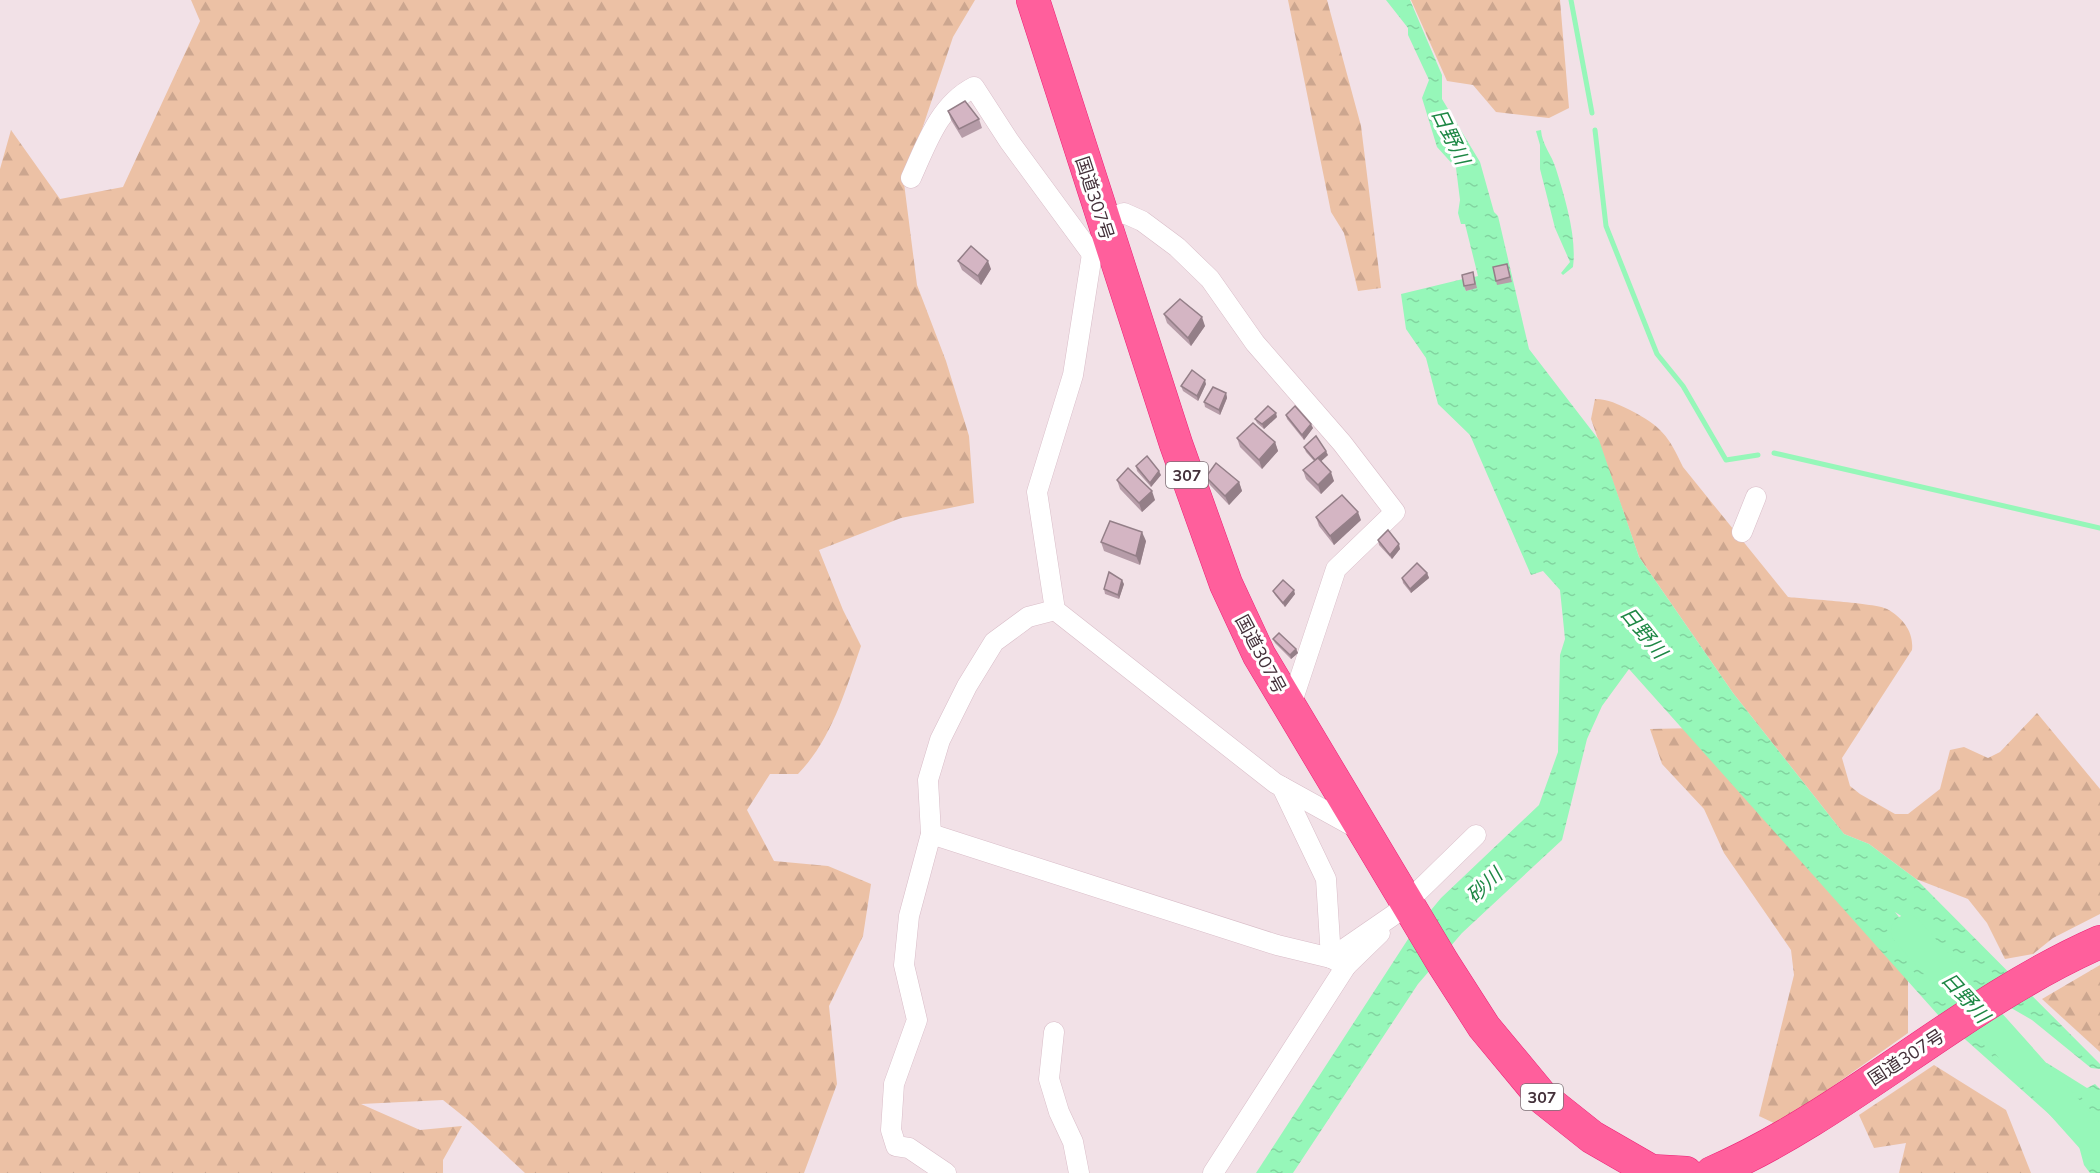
<svg xmlns="http://www.w3.org/2000/svg" width="2100" height="1173" viewBox="0 0 2100 1173" font-family="Mulish,'Noto Sans JP',sans-serif">
	<style>
		.forest { fill: url(#forest-firs) }
		.water { fill: url(#water-ripples); fill-rule: evenodd }
		.lines { fill: none; stroke-linecap: round; stroke-linejoin: round }
		.stream { stroke: #96f7b9; stroke-width: 5 }
		.river { stroke: #96f7b9; stroke-width: 32 }
		.street-casing { stroke: #d9bdc8; stroke-width: 21 }
		.highway-casing { stroke: #ec2276; stroke-width: 34 }
		.street { stroke: #fff; stroke-width: 20 }
		.highway { stroke: #ff5f9c; stroke-width: 33 }
		.wall { fill: #b69ca8 }
		.shaded-wall { fill: #947f88 }
		.building { fill: #d4b5c3; stroke: #947f88; stroke-width: 1.5 }
		.labels { text-anchor: middle; dominant-baseline: central; stroke-width: 6; stroke-linejoin: round; paint-order: stroke }
		.shield { fill: #fff; stroke: #7c6f75; stroke-width: 1.5 }
		.shield-label { font-size: 16px; font-weight: bold; fill: #44313a }
		.street-label { font-size: 18px; fill: #44313a; stroke: #fff }
		.water-label { font-size: 20px; font-style: italic; fill: #1d8744; stroke: #fff }
	</style>
	<defs>
		<pattern id="forest-firs" width="22" height="20" patternUnits="userSpaceOnUse" patternTransform="scale(1.5)"><rect width="22" height="20" fill="#ecc1a5"/><path d="M5 1l3.5 6h-7zM16 11l3.5 6h-7z" fill="#cca68f"/></pattern>
		<pattern id="water-ripples" width="26" height="14" patternUnits="userSpaceOnUse" patternTransform="scale(1.5)"><rect width="26" height="14" fill="#96f7b9"/><path d="M2 4q2-2 4 0t4 0M15 11q2-2 4 0t4 0" fill="none" stroke="#82d4a0"/></pattern>
	</defs>
	<rect width="100%" height="100%" fill="#f2e1e7"/>
	<g class="forest">
		<path d="M191 0H975L953 37 904 183 917 285 946 361 969 436 974 503 901 518 819 550 843 610 861 646C845 691 832 739 798 774H770L747 810 774 861 828 866 871 884 863 936 829 1006 837 1084 804 1173H525L468 1120 443 1100 361 1104 420 1130 462 1126 443 1160V1173H0V169L11 130 60 199 123 187 200 21Z"/>
		<polygon points="1288,0 1327,0 1361,126 1381,288 1358,291 1344,233 1331,212"/>
		<polygon points="1411,0 1560,0 1569,108 1549,118 1496,112 1473,85 1447,81"/>
		<path d="M1595 399C1609 399 1617 404 1630 410 1662 427 1668 435 1683 467L1788 597C1805 599 1876 603 1887 609 1903 618 1914 632 1912 650L1842 758 1850 786 1860 794 1895 814H1908L1940 789 1950 750 1964 747 1988 758 2000 752 2037 713 2100 789V914L2053 938 2033 954 2005 959 1987 923 1968 899 1916 879 1869 844 1844 834 1733 693 1639 557 1591 419Z"/>
		<polygon points="1697,728 1908,951 1908,1033 1778,1125 1759,1116 1794,975 1791,950 1724,853 1704,809 1662,764 1650,729"/>
		<polygon points="2100,965 2100,1052 2042,999"/>
		<polygon points="1934,1065 2006,1110 2031,1173 1899,1173 1906,1143 1874,1148 1859,1115"/>
	</g>
	<g class="water">
		<path d="M1386 0H1410L1442 75V99L1480 162 1494 212 1498 216 1529 349 1599 440 1639 557 1733 693 1844 834 1869 844 1916 879 2100 1064V1069L2091 1068 2032 1020 1980 990 1917 926 1895 912 1966 1002 2026 1061 2047 1063 2087 1088 2095 1084 2100 1089V1173H2090L2084 1165 2077 1139 1939 1016 1629 669 1602 706 1587 739 1562 840 1462 933 1418 984 1293 1173H1256L1412 933 1441 898 1539 805 1558 752 1560 655 1565 639 1560 590 1543 571 1531 575 1470 435 1438 404 1426 358 1406 329 1401 294 1463 279 1466 291 1476 288 1474 277 1478 276 1465 224H1461L1458 213 1460 200 1456 168 1437 147 1422 98 1429 80 1408 35V28ZM2043 1075C2065 1089 2095 1108 2099 1136H2084L2031 1079Z"/>
		<path d="M1541 130C1542 145 1552 155 1556 169 1565 198 1577 237 1573 267L1563 275 1561 273 1570 262 1555 228 1540 169V145L1536 131Z"/>
	</g>
	<g class="lines">
		<g class="stream">
			<polyline points="1571,0 1592,113"/>
			<polyline points="1595,130 1606,226 1657,354 1683,386 1726,460 1758,455"/>
			<polyline points="1774,453 2100,528"/>
		</g>
		<polyline class="river" points="1907,931 2100,1147"/>
		<defs>
			<g id="street">
				<path d="M911 178C926 145 939 105 974 87L1009 141 1092 254"/>
				<polyline points="1102,221 1124,213 1142,221 1177,247 1210,279 1255,343 1342,443 1395,512 1336,569 1290,708"/>
				<polyline points="1110,244 1092,254 1073,375 1037,492 1055,610 1275,783 1360,830"/>
				<polyline points="1742,532 1756,497"/>
				<polyline points="1282,787 1326,879 1331,958"/>
				<polyline points="931,834 1277,945 1331,958 1346,966 1213,1173"/>
				<polyline points="1331,958 1395,914 1476,835"/>
				<polyline points="1346,966 1380,933"/>
				<polyline points="1054,1032 1049,1079 1059,1112 1073,1142 1079,1173"/>
				<polyline points="946,1173 909,1148 896,1146 891,1130 894,1084 917,1020 904,965 909,916 931,834 928,780 940,740 967,686 994,642 1028,617 1055,610"/>
			</g>
			<g id="highway">
				<polyline points="1033,0 1176,444 1226,584 1259,655 1443,963 1484,1027 1543,1098 1592,1137 1651,1171 1686,1173"/>
				<path d="M1712 1173C1848 1114 1963 1002 2100 942"/>
			</g>
		</defs>
		<use href="#street" class="street-casing"/>
		<use href="#highway" class="highway-casing"/>
		<use href="#street" class="street"/>
		<use href="#highway" class="highway"/>
	</g>
	<g class="wall">
		<polygon points="948,111 979,119 982,128 962,138 951,120"/>
		<polygon points="958,261 991,269 981,285 962,270"/>
		<polygon points="1507,264 1512,282 1497,285 1496,281"/>
		<polygon points="1473,272 1477,288 1466,291 1464,286"/>
		<polygon points="1164,314 1205,326 1191,346 1167,323"/>
		<polygon points="1206,384 1198,401 1183,391 1181,386"/>
		<polygon points="1226,393 1227,398 1220,415 1205,407 1204,402"/>
		<polygon points="1286,415 1313,428 1304,440 1287,419"/>
		<polygon points="1277,417 1264,429 1257,423 1255,419"/>
		<polygon points="1237,438 1275,442 1278,451 1262,469 1240,447"/>
		<polygon points="1304,447 1328,455 1321,461 1334,481 1321,494 1306,479 1303,470 1314,461 1306,452"/>
		<polygon points="1136,466 1161,475 1151,487 1137,471"/>
		<polygon points="1206,477 1239,482 1242,491 1229,505 1210,485"/>
		<polygon points="1117,480 1155,500 1142,512 1120,489"/>
		<polygon points="1316,517 1361,520 1334,545 1319,526"/>
		<polygon points="1378,540 1400,549 1392,559 1379,545"/>
		<polygon points="1146,541 1140,565 1104,551 1101,542"/>
		<polygon points="1427,573 1429,578 1411,593 1403,583 1402,578"/>
		<polygon points="1124,584 1119,599 1105,594 1104,589"/>
		<polygon points="1273,591 1295,594 1285,607 1275,595"/>
		<polygon points="1273,639 1296,649 1298,653 1291,659 1275,643"/>
	</g>
	<g class="shaded-wall">
		<polygon points="988,261 991,269 981,285 978,276"/>
		<polygon points="1202,317 1205,326 1191,346 1188,338"/>
		<polygon points="1205,380 1206,384 1198,401 1197,396"/>
		<polygon points="1226,393 1227,398 1220,415 1219,410"/>
		<polygon points="1276,413 1277,417 1264,429 1262,424"/>
		<polygon points="1311,424 1313,428 1304,440 1302,435"/>
		<polygon points="1275,442 1278,451 1262,469 1259,460"/>
		<polygon points="1326,451 1328,455 1317,465 1315,460"/>
		<polygon points="1159,471 1161,475 1151,487 1150,483"/>
		<polygon points="1331,472 1334,481 1321,494 1318,485"/>
		<polygon points="1239,482 1242,491 1229,505 1225,496"/>
		<polygon points="1152,491 1155,500 1142,512 1139,503"/>
		<polygon points="1358,512 1361,520 1334,545 1330,536"/>
		<polygon points="1142,532 1146,541 1140,565 1136,556"/>
		<polygon points="1399,544 1400,549 1392,559 1390,555"/>
		<polygon points="1427,573 1429,578 1411,593 1410,589"/>
		<polygon points="1122,580 1124,584 1119,599 1118,595"/>
		<polygon points="1294,590 1295,594 1285,607 1283,603"/>
		<polygon points="1296,649 1298,653 1291,659 1290,655"/>
	</g>
	<g class="building">
		<polygon points="965,101 979,119 959,129 948,111"/>
		<polygon points="971,246 988,261 978,276 958,261"/>
		<polygon points="1507,264 1510,277 1496,281 1493,267"/>
		<polygon points="1473,272 1475,284 1464,286 1462,275"/>
		<polygon points="1180,299 1202,317 1188,338 1164,314"/>
		<polygon points="1192,370 1205,380 1197,396 1181,386"/>
		<polygon points="1213,387 1226,393 1219,410 1204,402"/>
		<polygon points="1268,406 1276,413 1262,424 1255,419"/>
		<polygon points="1295,406 1311,424 1302,435 1286,415"/>
		<polygon points="1253,423 1275,442 1259,460 1237,438"/>
		<polygon points="1316,436 1326,451 1315,460 1304,447"/>
		<polygon points="1147,456 1159,471 1150,483 1136,466"/>
		<polygon points="1318,458 1331,472 1318,485 1303,470"/>
		<polygon points="1216,463 1239,482 1225,496 1206,477"/>
		<polygon points="1128,468 1152,491 1139,503 1117,480"/>
		<polygon points="1342,495 1358,512 1330,536 1316,517"/>
		<polygon points="1110,521 1142,532 1136,556 1101,542"/>
		<polygon points="1388,530 1399,544 1390,555 1378,540"/>
		<polygon points="1417,563 1427,573 1410,589 1402,578"/>
		<polygon points="1109,572 1122,580 1118,595 1104,589"/>
		<polygon points="1283,580 1294,590 1283,603 1273,591"/>
		<polygon points="1279,633 1296,649 1290,655 1273,639"/>
	</g>
	<g class="labels">
		<g class="shield">
			<rect x="1166" y="462" width="42" height="26" rx="4.5"/>
			<rect x="1521" y="1084" width="42" height="26" rx="4.5"/>
		</g>
		<g class="shield-label">
			<text x="1187" y="475">307</text>
			<text x="1542" y="1097">307</text>
		</g>
		<g class="street-label">
			<text transform="translate(1095 198) rotate(72)">国道307号</text>
			<text transform="translate(1261 654) rotate(62)">国道307号</text>
			<text transform="translate(1906 1057) rotate(-33)">国道307号</text>
		</g>
		<g class="water-label">
			<text transform="translate(1451 136) rotate(64)">日野川</text>
			<text transform="translate(1644 632) rotate(51)">日野川</text>
			<text transform="translate(1484 885) rotate(-43)">砂川</text>
			<text transform="translate(1966 997) rotate(48)">日野川</text>
		</g>
	</g>
</svg>
